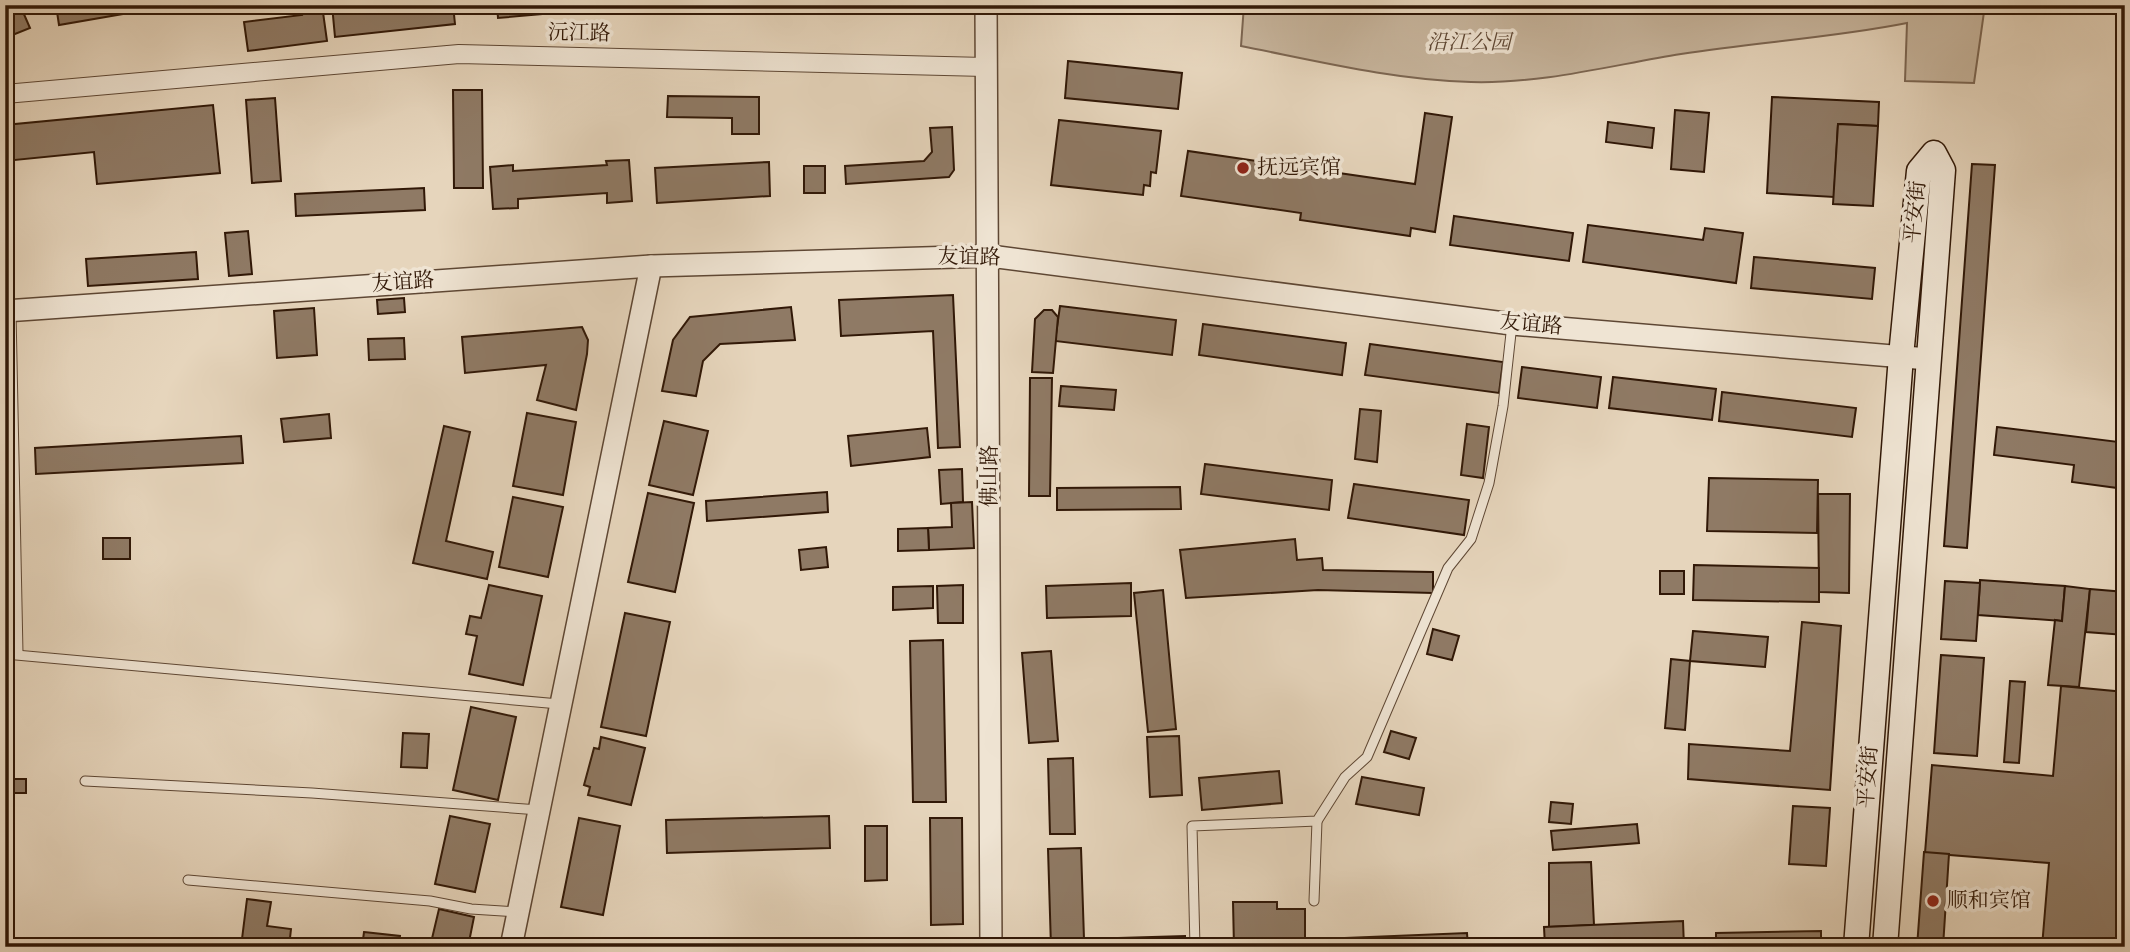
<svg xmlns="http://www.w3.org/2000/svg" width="2130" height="952" viewBox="0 0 2130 952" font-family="'Old Standard TT','Noto Serif SC',serif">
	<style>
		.green { fill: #c7b59d; stroke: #7c6652; stroke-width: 2 }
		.building { fill: #8f7a65; stroke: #311807; stroke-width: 2 }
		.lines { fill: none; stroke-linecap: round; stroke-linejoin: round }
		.service-casing { stroke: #5e4734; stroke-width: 11 }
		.minor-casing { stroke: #5e4734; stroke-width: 20 }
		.tertiary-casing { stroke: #5e4734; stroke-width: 24 }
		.secondary-casing { stroke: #311807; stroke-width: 27 }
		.service { stroke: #efe4d3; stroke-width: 9 }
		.minor { stroke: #efe4d3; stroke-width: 18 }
		.tertiary { stroke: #efe4d3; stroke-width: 21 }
		.secondary { stroke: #efe4d3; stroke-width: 24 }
		.poi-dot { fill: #8f2418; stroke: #efe4d3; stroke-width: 2.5 }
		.labels { text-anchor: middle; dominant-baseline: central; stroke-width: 7; stroke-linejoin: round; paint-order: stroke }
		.street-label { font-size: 21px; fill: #311807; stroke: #efe4d3 }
		.park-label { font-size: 21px; font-style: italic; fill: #5e4734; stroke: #efe4d3 }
		.poi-label { font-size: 21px; fill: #311807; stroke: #efe4d3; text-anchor: start }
	</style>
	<rect width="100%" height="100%" fill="#e6d5bc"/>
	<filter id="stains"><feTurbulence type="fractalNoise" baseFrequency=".00286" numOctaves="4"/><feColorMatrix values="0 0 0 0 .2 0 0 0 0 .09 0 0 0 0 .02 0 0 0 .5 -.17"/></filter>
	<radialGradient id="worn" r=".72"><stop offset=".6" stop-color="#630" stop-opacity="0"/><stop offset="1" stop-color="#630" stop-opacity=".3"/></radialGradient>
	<path class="green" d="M1244 5H2109L1984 12 1974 83 1905 81 1907 23C1832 38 1756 42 1681 54 1612 65 1543 84 1471 82 1394 80 1317 61 1241 46Z"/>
	<g class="building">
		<polygon points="5,5 20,5 30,28 5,38"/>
		<polygon points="56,5 157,5 158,8 59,25"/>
		<polygon points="300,5 322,5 327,41 248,51 244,22 302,15"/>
		<polygon points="332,5 453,5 455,24 335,37"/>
		<polygon points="497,5 611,5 611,8 498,18"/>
		<polygon points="1068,61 1182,73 1178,109 1065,98"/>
		<polygon points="453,90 482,90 483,188 454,188"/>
		<polygon points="668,96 759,97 759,134 732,134 732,118 667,117"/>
		<polygon points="1772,97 1879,102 1878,126 1838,124 1834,197 1767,193"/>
		<polygon points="275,98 281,181 252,183 246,100"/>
		<polygon points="213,105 220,173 97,184 94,152 5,161 5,125"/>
		<polygon points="1675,110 1709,113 1704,172 1671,169"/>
		<polygon points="1425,113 1452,117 1435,232 1411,228 1410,236 1300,220 1301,213 1181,196 1188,151 1415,184"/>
		<polygon points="1059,120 1161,131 1156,173 1151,172 1150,186 1144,185 1143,195 1051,185"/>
		<polygon points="1608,122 1654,128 1652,148 1606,142"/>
		<polygon points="1838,124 1878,126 1873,206 1833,204"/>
		<polygon points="952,127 954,170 949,177 846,184 845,166 924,161 932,152 930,128"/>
		<polygon points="629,160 632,201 607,203 607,193 518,199 518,208 493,209 490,167 513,165 513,171 607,165 606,161"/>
		<polygon points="769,162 770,196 657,203 655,168"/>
		<polygon points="1972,164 1995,165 1967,548 1944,546"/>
		<rect x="804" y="166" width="21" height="27"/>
		<polygon points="424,188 425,210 296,216 295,194"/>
		<polygon points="1454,216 1573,233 1569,261 1450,245"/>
		<polygon points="1588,225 1703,240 1705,228 1743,233 1736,283 1583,262"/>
		<polygon points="248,231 252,274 229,276 225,233"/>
		<polygon points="196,252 198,279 88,286 86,259"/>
		<polygon points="1754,257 1875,268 1872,299 1751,288"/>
		<polygon points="953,295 960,447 938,448 933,331 841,336 839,300"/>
		<polygon points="404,298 405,312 378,314 377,300"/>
		<polygon points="1060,306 1176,320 1172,355 1055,341"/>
		<polygon points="791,307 795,340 720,344 703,361 696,396 662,391 673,340 690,317"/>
		<polygon points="314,308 317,355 277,358 274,311"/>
		<polygon points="1044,310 1052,310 1058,317 1053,373 1032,372 1035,319"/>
		<polygon points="1203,324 1346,343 1342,375 1199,355"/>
		<polygon points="582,327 588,340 587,354 576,410 537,400 546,365 465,373 462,337"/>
		<polygon points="404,338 405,359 369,360 368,339"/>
		<polygon points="1370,344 1503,362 1499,393 1365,375"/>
		<polygon points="1522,367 1601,377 1597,408 1518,398"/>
		<polygon points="1613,377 1716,389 1712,420 1609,408"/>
		<polygon points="1030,378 1052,378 1050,496 1029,496"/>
		<polygon points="1061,386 1116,390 1114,410 1059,406"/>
		<polygon points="1722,392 1856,408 1852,437 1719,421"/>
		<polygon points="1360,409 1381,411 1377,462 1355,459"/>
		<polygon points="527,413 576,422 563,495 513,486"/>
		<polygon points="329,414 331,438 284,442 281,419"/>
		<polygon points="664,421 708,431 693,495 649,485"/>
		<polygon points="1467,424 1489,427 1483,478 1461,475"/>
		<polygon points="444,426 470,432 446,541 493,552 487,579 413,563"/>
		<polygon points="1997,427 2119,442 2117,458 2125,459 2125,489 2072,482 2074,465 1994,455"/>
		<polygon points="927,428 930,457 851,466 848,436"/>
		<polygon points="241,436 243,463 36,474 35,448"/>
		<polygon points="1205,464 1332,480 1329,510 1201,494"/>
		<polygon points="962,469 963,502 941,504 939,470"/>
		<polygon points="1709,478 1818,480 1817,533 1707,531"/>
		<polygon points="1354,484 1469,500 1464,535 1348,518"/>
		<polygon points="1180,487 1181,509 1057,510 1057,488"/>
		<polygon points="827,492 828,512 707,521 706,501"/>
		<polygon points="648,493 694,503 675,592 628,582"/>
		<polygon points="1818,494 1850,494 1849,593 1819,592"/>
		<polygon points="513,497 563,507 548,577 499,567"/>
		<polygon points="972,502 974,548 929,550 928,528 952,527 951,503"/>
		<polygon points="928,528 929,550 898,551 898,529"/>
		<rect x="103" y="538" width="27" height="21"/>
		<polygon points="1295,539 1297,560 1322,558 1323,570 1433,572 1433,593 1318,590 1186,598 1180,550"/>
		<polygon points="826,547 828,567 801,570 799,550"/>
		<polygon points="1694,565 1819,568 1819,602 1693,600"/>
		<rect x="1660" y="571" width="24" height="23"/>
		<polygon points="1980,580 2065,586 2062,621 1978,615"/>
		<polygon points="1945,581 1980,583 1976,641 1941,639"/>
		<polygon points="1131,583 1131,616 1047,618 1046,586"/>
		<polygon points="489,585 542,596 523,685 469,674 477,636 466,634 470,616 481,618"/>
		<polygon points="963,585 963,623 938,623 937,586"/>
		<polygon points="933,586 933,608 893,610 893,587"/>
		<polygon points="2065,586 2090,589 2079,687 2048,685 2055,620 2062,621"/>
		<polygon points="2090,589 2125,592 2125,635 2086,632"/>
		<polygon points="1163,590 1176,729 1148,732 1134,593"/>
		<polygon points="625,613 670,622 646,736 601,727"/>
		<polygon points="1802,622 1841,626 1830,790 1688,779 1689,744 1790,751"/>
		<polygon points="1433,629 1459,636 1452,660 1427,654"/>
		<polygon points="1693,631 1768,637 1765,667 1690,661"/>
		<polygon points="943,640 946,802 913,802 910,641"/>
		<polygon points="1051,651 1058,741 1029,743 1022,653"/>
		<polygon points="1941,655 1984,658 1977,756 1934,753"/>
		<polygon points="1671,659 1690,661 1685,730 1665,728"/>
		<polygon points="2010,681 2025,682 2019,763 2004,762"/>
		<polygon points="2061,686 2125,692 2125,947 2042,947 2049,863 1925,853 1932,765 2053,776"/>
		<polygon points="471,707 516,717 498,800 453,790"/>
		<polygon points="1391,731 1416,738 1409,759 1384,752"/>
		<polygon points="403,733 429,734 427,768 401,767"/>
		<polygon points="1179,736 1182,795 1150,797 1147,737"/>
		<polygon points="601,737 645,748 631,805 588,795 590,787 584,785 594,748 599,749"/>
		<polygon points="1073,758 1075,834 1050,834 1048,759"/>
		<polygon points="1279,771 1282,803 1202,810 1199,778"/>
		<polygon points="1362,777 1424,788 1419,815 1356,804"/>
		<rect x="5" y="779" width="21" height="14"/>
		<polygon points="1551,802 1573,804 1571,824 1549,822"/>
		<polygon points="1793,806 1830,808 1826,866 1789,864"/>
		<polygon points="450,816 490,824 475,892 435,884"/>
		<polygon points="829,816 830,848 667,853 666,820"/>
		<polygon points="579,818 620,826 603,915 561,907"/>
		<polygon points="930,818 962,818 963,924 931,925"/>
		<polygon points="1637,824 1639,843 1553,850 1551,831"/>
		<polygon points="865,826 887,826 887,880 865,881"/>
		<polygon points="1081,848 1084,939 1185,936 1185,947 1051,947 1048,849"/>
		<polygon points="1924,852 1949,854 1943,947 1947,947 1917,947"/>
		<polygon points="1591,862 1594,925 1549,927 1549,863"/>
		<polygon points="247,899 271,902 267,926 291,929 289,947 241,947"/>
		<polygon points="1233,902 1277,902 1277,909 1305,909 1305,947 1234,947"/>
		<polygon points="439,909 474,917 468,947 430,947"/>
		<polygon points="1683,921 1684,947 1545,947 1544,927"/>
		<polygon points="1821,931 1821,947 1716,947 1716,933"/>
		<polygon points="364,932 400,936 399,947 362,947"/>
		<polygon points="1467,933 1468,947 1322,947 1321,939"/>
	</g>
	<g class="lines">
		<defs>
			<g id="service">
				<polyline points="11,312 18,653"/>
				<polyline points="5,654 559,704"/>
				<polyline points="85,781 312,793 539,810"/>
				<polyline points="188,880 430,901 471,909 517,912"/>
				<polyline points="1314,901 1317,821"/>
				<polyline points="1195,947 1192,826 1317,821 1345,777 1367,757 1448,568 1471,539 1489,483 1503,406 1512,324"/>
			</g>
			<polyline id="minor" points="5,94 459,54 985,67"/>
			<g id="tertiary">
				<polyline points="986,5 991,947"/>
				<polyline points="5,311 651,266 990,256 1512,324 1928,359"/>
				<polyline points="511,947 651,266"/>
			</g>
			<polyline id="secondary" points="1856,947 1901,356 1919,171 1934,153 1943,170 1885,947"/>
		</defs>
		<use href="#service" class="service-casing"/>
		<use href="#minor" class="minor-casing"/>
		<use href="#tertiary" class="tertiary-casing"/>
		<use href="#secondary" class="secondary-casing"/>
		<use href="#service" class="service"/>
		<use href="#minor" class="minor"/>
		<use href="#tertiary" class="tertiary"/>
		<use href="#secondary" class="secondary"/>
	</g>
	<g class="poi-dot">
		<circle cx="1243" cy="168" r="7"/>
		<circle cx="1933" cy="901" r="7"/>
	</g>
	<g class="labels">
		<g class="street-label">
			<text transform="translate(579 34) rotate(1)">沅江路</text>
			<text transform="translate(1916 212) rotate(-84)">平安街</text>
			<text transform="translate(969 258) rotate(1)">友谊路</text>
			<text transform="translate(403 283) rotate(-4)">友谊路</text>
			<text transform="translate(1531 325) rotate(5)">友谊路</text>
			<text transform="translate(990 476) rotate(-90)">佛山路</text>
			<text transform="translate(1869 777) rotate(-86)">平安街</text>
		</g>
		<g class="park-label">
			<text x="1469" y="43">沿江公园</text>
		</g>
		<g class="poi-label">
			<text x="1257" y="168">抚远宾馆</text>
			<text x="1947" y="901">顺和宾馆</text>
		</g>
	</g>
	<rect width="2130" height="952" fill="none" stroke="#e6d5bc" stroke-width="28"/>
	<rect x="7" y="7" width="2116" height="938" fill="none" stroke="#311807" stroke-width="3.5"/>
	<rect x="14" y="14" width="2102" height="924" fill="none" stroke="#311807" stroke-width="2"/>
	<rect width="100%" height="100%" filter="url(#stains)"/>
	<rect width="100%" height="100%" fill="url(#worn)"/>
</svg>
